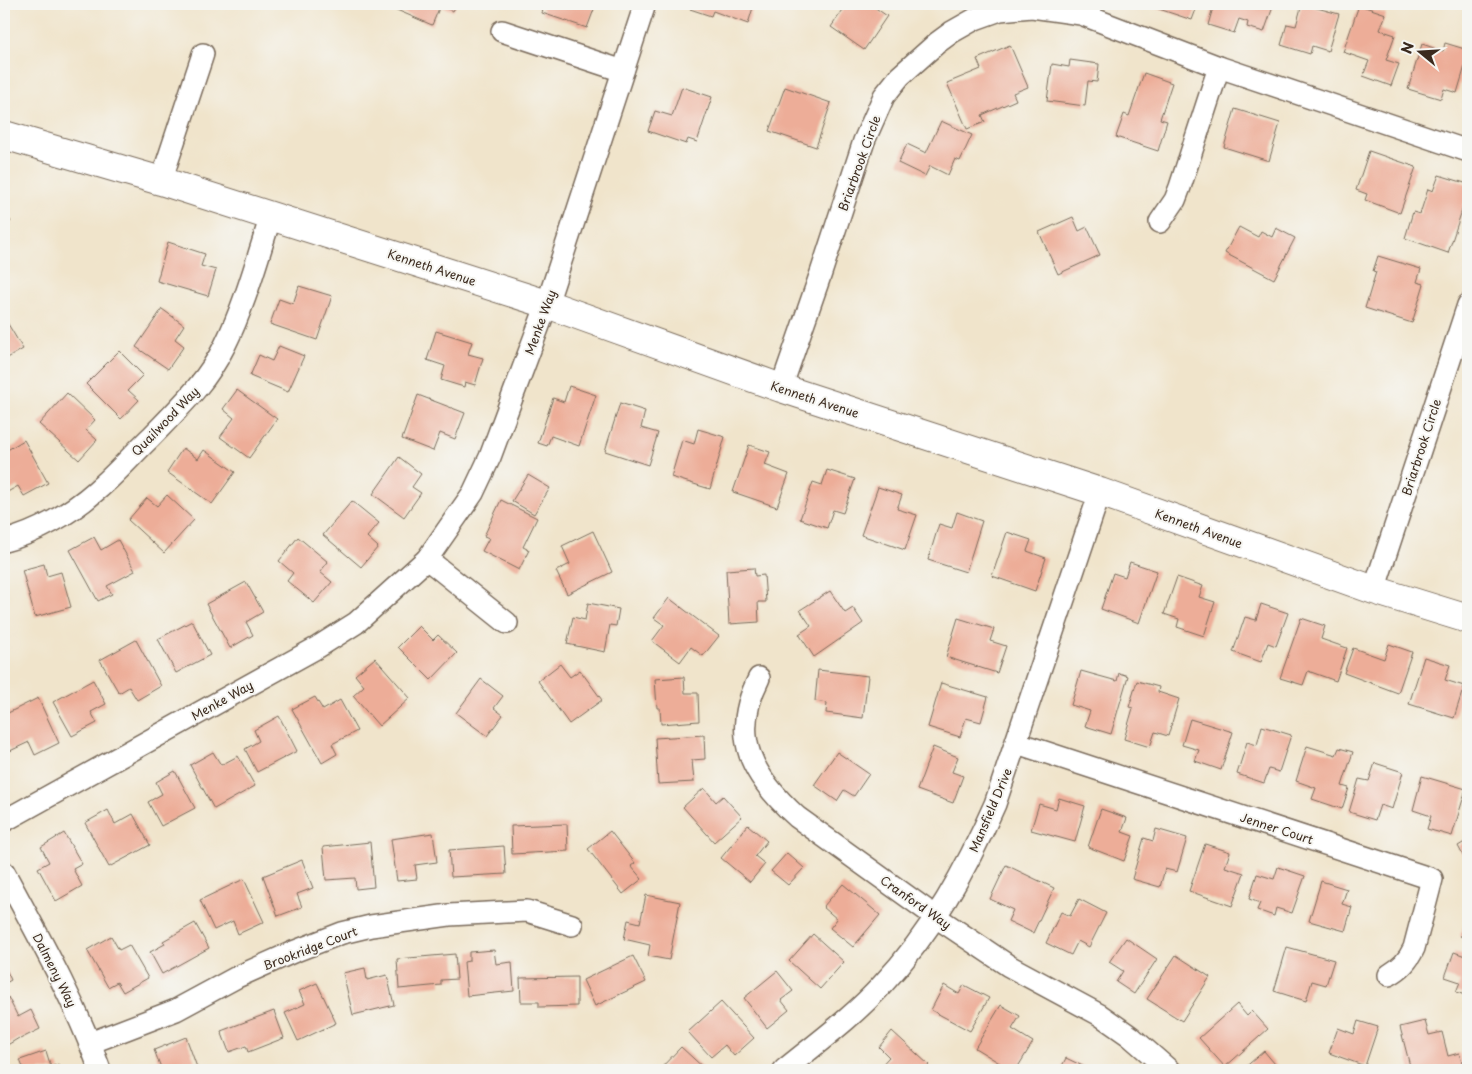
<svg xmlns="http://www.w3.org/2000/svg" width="1472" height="1074" viewBox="0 0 1472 1074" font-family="'Playpen Sans',sans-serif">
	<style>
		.building { fill: #edad98 }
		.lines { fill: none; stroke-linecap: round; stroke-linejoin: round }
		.street-casing { stroke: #7a6b5b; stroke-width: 24 }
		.secondary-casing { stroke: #7a6b5b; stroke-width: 30 }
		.street { stroke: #fff; stroke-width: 21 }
		.secondary { stroke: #fff; stroke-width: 28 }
		.labels { text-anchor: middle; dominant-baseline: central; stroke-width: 4; stroke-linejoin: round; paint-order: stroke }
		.street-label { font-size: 12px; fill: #3b2a1e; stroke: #f6f6f2 }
	</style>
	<rect width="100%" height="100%" fill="#f6f6f2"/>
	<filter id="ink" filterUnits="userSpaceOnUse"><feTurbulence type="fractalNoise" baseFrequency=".02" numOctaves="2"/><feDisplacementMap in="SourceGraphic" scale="10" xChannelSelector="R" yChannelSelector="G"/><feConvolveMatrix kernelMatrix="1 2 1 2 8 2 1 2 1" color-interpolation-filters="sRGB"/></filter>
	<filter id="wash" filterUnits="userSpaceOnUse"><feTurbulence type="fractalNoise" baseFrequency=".0096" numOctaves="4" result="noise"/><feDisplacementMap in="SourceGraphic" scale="20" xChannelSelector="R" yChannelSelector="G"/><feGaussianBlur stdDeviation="1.12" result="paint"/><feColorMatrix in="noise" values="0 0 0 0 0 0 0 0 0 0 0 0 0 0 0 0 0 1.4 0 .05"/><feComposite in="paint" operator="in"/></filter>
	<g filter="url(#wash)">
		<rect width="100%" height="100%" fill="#f0e4cb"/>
		<g id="blocks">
			<g class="building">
				<polygon points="393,4 457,4 453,11 440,6 432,25 392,8"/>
				<polygon points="533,4 596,4 587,28 542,13 543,8"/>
				<polygon points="692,4 754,4 748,24 713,11 711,16 690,9"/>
				<polygon points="847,4 870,4 887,16 864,50 831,27"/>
				<polygon points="1144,4 1198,4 1192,20"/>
				<polygon points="1214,4 1223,7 1224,4 1274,4 1264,32 1247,27 1248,22 1239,19 1234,33 1208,25"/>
				<polygon points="1302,4 1339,14 1328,51 1312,46 1310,54 1281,45 1287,24 1296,26"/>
				<polygon points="1359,5 1386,14 1380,30 1395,35 1386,60 1399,64 1391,86 1363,76 1369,61 1343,52"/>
				<polygon points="1445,43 1468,50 1468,56 1457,93 1444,89 1441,99 1408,89 1422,44 1443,51"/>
				<polygon points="1010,45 1028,87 1013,93 1016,100 982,115 985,122 967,129 947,83 981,69 977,59"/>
				<polygon points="1070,60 1099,64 1097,82 1088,81 1085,106 1047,101 1052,64 1069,67"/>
				<polygon points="1144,73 1172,83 1160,119 1167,121 1158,151 1116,137 1124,114 1129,116"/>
				<polygon points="682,87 712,97 697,142 688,139 686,144 648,131 655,111 672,116"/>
				<polygon points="785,87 831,103 816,147 769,131"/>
				<polygon points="1235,109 1280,123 1269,161 1224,147"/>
				<polygon points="941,121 972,135 960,161 955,159 948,175 930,166 925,176 898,163 907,144 926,153"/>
				<polygon points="1369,151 1416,167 1400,213 1365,200 1367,194 1356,190"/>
				<polygon points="1439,175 1468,184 1468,192 1448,253 1405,238 1413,212 1420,214 1428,189 1433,191"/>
				<polygon points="4,215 11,221 4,229"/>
				<polygon points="1073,217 1079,231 1087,227 1100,255 1058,274 1039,232"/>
				<polygon points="1239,227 1258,237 1261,231 1272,237 1276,228 1295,238 1274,279 1225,253"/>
				<polygon points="168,242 205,254 201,266 216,270 208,296 157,281"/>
				<polygon points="1378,256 1421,269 1417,282 1424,284 1412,323 1365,308 1376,272 1373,271"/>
				<polygon points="299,286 332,296 317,340 270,324 279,299 293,304"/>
				<polygon points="162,309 184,325 175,339 184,346 168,369 136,347"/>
				<polygon points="5,319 23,349 4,360 4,320"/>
				<polygon points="436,331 472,342 468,354 483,358 475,385 465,382 464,387 441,380 445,366 427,360"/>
				<polygon points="279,346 304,356 288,392 250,376 259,355 272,361"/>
				<polygon points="119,351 143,375 128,390 139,400 121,419 86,384"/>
				<polygon points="569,386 596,395 579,446 551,436 547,446 538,443 553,398 564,402"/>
				<polygon points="237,390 277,419 249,458 220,437 234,418 223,409"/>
				<polygon points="67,393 95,420 86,430 97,440 79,460 39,424"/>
				<polygon points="418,395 465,413 455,439 440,433 433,451 402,439"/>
				<polygon points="620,403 645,411 641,428 658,433 648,465 605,451"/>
				<polygon points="698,429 725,437 710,489 671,477 682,440 694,444"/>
				<polygon points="24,440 48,483 24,496 18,486 4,494 4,452"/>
				<polygon points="749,445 770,452 765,465 789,474 777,507 733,492"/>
				<polygon points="183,448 198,459 204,450 235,472 212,504 167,472"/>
				<polygon points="399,457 421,474 412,487 421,493 404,517 373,494"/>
				<polygon points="827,470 855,479 843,513 833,510 827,528 800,519 813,482 822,485"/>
				<polygon points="528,475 550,488 534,514 512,501"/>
				<polygon points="878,487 902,495 897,509 917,515 905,550 861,535"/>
				<polygon points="167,495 194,520 164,553 128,520 147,498 157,506"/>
				<polygon points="501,500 537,518 523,547 529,550 519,570 482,551 489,538 484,536"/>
				<polygon points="352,501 379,523 367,537 378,547 361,567 323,535"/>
				<polygon points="957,512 982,521 966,572 928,560 939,524 952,528"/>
				<polygon points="593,531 612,572 567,594 556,571 570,564 562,546"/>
				<polygon points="1007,532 1031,540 1027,551 1046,558 1035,591 992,576"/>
				<polygon points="94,537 101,550 118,540 135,571 107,586 112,594 98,601 70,550"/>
				<polygon points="298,537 328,562 320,572 332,582 314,603 287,581 293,573 279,561"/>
				<polygon points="1130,562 1157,571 1139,623 1101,609 1113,573 1125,577"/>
				<polygon points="44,564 47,576 61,572 71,607 35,617 22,570"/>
				<polygon points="754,568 755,576 764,575 766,602 758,602 759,622 729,624 726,570"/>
				<polygon points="1177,577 1203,586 1199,597 1215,602 1204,636 1177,627 1179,619 1164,614"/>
				<polygon points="246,582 263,612 246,622 253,635 230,648 206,604"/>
				<polygon points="830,591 845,613 853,608 863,623 814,657 799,634 811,626 800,610"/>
				<polygon points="669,598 719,636 703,656 691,647 680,662 652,641 664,625 654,618"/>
				<polygon points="588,603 619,609 616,626 610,625 605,652 567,644 573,617 585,620"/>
				<polygon points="1261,604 1288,613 1276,646 1268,643 1261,662 1233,652 1245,617 1256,620"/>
				<polygon points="958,618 994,629 990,641 1006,646 997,673 946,657"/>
				<polygon points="1301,618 1325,626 1321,639 1347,648 1336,681 1308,671 1303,685 1280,678"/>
				<polygon points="192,621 210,655 176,673 158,639"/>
				<polygon points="419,626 433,640 438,635 457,653 431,680 398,647"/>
				<polygon points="136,640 161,686 137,700 129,687 119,693 100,660"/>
				<polygon points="1389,644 1412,652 1398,693 1344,673 1353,648 1384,659"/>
				<polygon points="1424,657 1450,665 1445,680 1464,686 1454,718 1409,704"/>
				<polygon points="375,658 410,698 379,726 353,696 364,686 355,675"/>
				<polygon points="560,664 570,677 580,670 602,700 569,724 538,681"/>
				<polygon points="818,670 868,676 863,718 826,713 827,703 815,701"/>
				<polygon points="1081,671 1117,681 1119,673 1128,676 1111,734 1085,726 1090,711 1071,705"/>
				<polygon points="684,677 685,693 698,693 699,721 661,724 660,708 657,708 655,679"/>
				<polygon points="481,679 503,696 494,708 503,715 487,736 456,713"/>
				<polygon points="93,680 106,704 91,712 97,723 72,736 53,702"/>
				<polygon points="1137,681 1159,687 1158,692 1179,699 1168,736 1155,732 1150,747 1124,739 1133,708 1129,707"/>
				<polygon points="941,683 988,697 981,722 966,718 960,737 928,727"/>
				<polygon points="315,697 323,710 340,700 357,731 332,744 337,754 322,763 292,709"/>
				<polygon points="38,698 59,743 35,755 29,742 10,751 4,737 4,715"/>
				<polygon points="279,716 297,751 257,772 245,749 259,741 254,730"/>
				<polygon points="1190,719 1233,732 1221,770 1195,761 1199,750 1182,745"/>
				<polygon points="1262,726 1291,735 1279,772 1269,769 1264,783 1237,774 1247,742 1257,745"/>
				<polygon points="704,735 705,759 692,760 694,782 658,784 655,738"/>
				<polygon points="1307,746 1336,755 1339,748 1353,752 1342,786 1349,788 1342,809 1312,799 1316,788 1296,781"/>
				<polygon points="933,747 958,757 952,772 963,776 953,803 917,790"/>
				<polygon points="213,752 221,765 238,756 255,786 214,809 190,765"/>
				<polygon points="837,752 869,774 854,796 844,790 837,801 814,785"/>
				<polygon points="1375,763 1403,772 1392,809 1380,805 1375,820 1349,812 1359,779 1369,781"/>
				<polygon points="175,771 195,808 161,826 148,802 162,794 156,782"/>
				<polygon points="1422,776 1466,789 1452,836 1427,829 1431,816 1413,810"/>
				<polygon points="704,788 716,802 723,796 742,817 714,842 683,807"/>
				<polygon points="1059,798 1085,806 1075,842 1031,830 1039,804 1056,809"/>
				<polygon points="1101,809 1127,818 1122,832 1133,836 1124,861 1088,847"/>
				<polygon points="108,810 115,824 133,814 150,845 109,867 85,823"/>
				<polygon points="567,824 568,851 512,854 511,826"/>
				<polygon points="748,825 767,841 755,856 765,864 750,882 721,858"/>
				<polygon points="1156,829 1187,838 1177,872 1165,869 1160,887 1132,879 1144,838 1153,841"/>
				<polygon points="610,831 635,863 631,866 642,879 623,894 588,849"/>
				<polygon points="64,833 82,864 73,869 82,886 56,901 38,868 49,862 41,847"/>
				<polygon points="433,833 437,862 415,865 417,879 397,881 391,839"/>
				<polygon points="1468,840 1468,865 1458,846"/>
				<polygon points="370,842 374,887 356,889 355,878 326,880 323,847"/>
				<polygon points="1205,844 1230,852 1225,867 1244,873 1232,906 1189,891"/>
				<polygon points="504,846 506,874 451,877 449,850"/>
				<polygon points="787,853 804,868 788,885 771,871"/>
				<polygon points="302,860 313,888 297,894 302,907 278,916 263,876"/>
				<polygon points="1006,865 1054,888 1033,933 1008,921 1013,910 990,899"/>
				<polygon points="1278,867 1305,876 1292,913 1276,908 1274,916 1257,910 1260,903 1249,899 1257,874 1274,879"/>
				<polygon points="244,879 264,922 238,934 233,921 214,930 200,900"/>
				<polygon points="1321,881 1347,889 1342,904 1352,907 1345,931 1309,921"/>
				<polygon points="843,884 880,915 853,947 830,928 837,919 823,907"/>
				<polygon points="646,895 680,902 669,960 648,956 650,945 624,939 628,920 640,923"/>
				<polygon points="1079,899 1106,913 1089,947 1078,941 1071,955 1046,943 1061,912 1070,916"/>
				<polygon points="1468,914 1468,939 1460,936"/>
				<polygon points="195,923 209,948 162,974 150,952 165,944 163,941"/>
				<polygon points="813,934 844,962 820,989 789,961"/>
				<polygon points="111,936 119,950 129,945 148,978 123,992 117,982 108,987 87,950"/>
				<polygon points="1126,938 1157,959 1134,994 1116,982 1123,971 1109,962"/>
				<polygon points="1287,947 1334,960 1326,985 1312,981 1306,1001 1274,991"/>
				<polygon points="494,950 496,964 512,962 514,991 467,996 464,962 469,961 469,952"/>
				<polygon points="1454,952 1468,957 1468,996 1456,992 1460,982 1445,977"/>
				<polygon points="455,954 457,979 441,980 441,985 399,989 397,959"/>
				<polygon points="1176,955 1210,977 1182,1021 1147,999"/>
				<polygon points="633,956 646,982 595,1006 583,980"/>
				<polygon points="4,965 11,980 4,984"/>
				<polygon points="365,968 367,980 387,975 394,1005 353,1015 343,973"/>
				<polygon points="777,971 793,991 781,1000 789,1010 767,1028 744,998"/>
				<polygon points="577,977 577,1006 539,1007 539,1002 521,1002 520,978"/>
				<polygon points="317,983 336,1023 298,1041 285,1013 305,1004 299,991"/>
				<polygon points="944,985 959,994 964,985 989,998 970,1031 931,1010"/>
				<polygon points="8,997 18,1017 31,1010 40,1029 20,1039 19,1038 4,1047 4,999"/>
				<polygon points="721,1002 754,1038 734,1056 725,1045 711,1057 688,1032"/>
				<polygon points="1237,1004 1247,1016 1252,1011 1268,1029 1225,1067 1199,1038"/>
				<polygon points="1001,1005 1020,1016 1012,1029 1033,1042 1016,1070 1011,1070 975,1048"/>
				<polygon points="274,1011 284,1038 248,1052 246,1046 229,1052 221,1031"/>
				<polygon points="1358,1021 1378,1027 1365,1066 1329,1053 1338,1028 1354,1034"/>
				<polygon points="1425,1021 1429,1035 1442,1032 1448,1056 1459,1053 1464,1069 1458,1070 1411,1070 1400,1027"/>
				<polygon points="892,1031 929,1065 924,1070 877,1070 889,1057 879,1047"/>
				<polygon points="186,1037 198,1070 176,1070 174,1067 162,1070 154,1050"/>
				<polygon points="681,1047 706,1070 659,1070"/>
				<polygon points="46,1051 51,1067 58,1064 60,1070 24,1070 20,1060"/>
				<polygon points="1264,1051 1280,1070 1242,1070"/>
				<polygon points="1066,1058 1091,1070 1060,1070"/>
			</g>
		</g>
	</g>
	<g filter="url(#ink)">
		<use href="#blocks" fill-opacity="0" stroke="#7a6b5b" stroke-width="1"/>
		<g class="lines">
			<defs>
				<g id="street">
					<polyline points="502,31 623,71"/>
					<polyline points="161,181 203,54"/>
					<polyline points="1160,222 1175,200 1180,187 1219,67"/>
					<polyline points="781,388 821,273 864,141 884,96 900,76 937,43 952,32 975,19 1000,10 1032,7 1081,14 1219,67 1468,151"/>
					<path d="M4 541C37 533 71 513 97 490 116 474 133 454 151 437 179 408 207 382 225 345 245 305 257 259 271 216"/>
					<polyline points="427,559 507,623"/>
					<polyline points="1374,590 1468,305"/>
					<path d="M759 678C729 737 752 776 797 817L936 917 1009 966 1100 1015 1130 1036 1169 1070"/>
					<path d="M1017 743 1432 879 1414 948C1408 961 1401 968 1389 975"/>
					<polyline points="4,821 318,647 356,623 427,559 473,493 490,457 547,304 645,4"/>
					<path d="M4 872C39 937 75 1001 100 1070"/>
					<polyline points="90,1043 176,1010 237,977 293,952 342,933 371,926 449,915 527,911 572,925"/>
					<path d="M784 1070C817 1043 853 1017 882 985 932 932 966 870 995 804L1100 492"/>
				</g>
				<polyline id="secondary" points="4,135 161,181 547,304 781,388 1100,492 1374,590 1468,619"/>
			</defs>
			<use href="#street" class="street-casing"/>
			<use href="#secondary" class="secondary-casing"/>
			<use href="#street" class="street"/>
			<use href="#secondary" class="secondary"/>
		</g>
	</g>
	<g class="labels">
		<g class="street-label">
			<text transform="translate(859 163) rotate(-70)">Briarbrook Circle</text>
			<text transform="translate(432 267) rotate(18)">Kenneth Avenue</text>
			<text transform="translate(540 322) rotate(-70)">Menke Way</text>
			<text transform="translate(815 399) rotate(18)">Kenneth Avenue</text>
			<text transform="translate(165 421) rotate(-46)">Quailwood Way</text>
			<text transform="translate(1421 447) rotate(-72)">Briarbrook Circle</text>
			<text transform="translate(1199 528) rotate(20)">Kenneth Avenue</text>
			<text transform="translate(222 700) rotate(-29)">Menke Way</text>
			<text transform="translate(990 810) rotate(-67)">Mansfield Drive</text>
			<text transform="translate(1277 828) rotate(18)">Jenner Court</text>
			<text transform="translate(916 902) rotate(35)">Cranford Way</text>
			<text transform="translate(310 948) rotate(-21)">Brookridge Court</text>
			<text transform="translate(55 970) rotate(63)">Dalmeny Way</text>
		</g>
	</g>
	<rect width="1472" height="1074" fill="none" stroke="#f6f6f2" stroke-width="20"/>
	<g transform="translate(1420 52) rotate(288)" stroke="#f6f6f2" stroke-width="4" paint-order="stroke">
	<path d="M0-4L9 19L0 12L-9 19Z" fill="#3b2a1e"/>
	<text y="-8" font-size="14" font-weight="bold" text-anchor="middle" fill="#3b2a1e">N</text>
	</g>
</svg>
